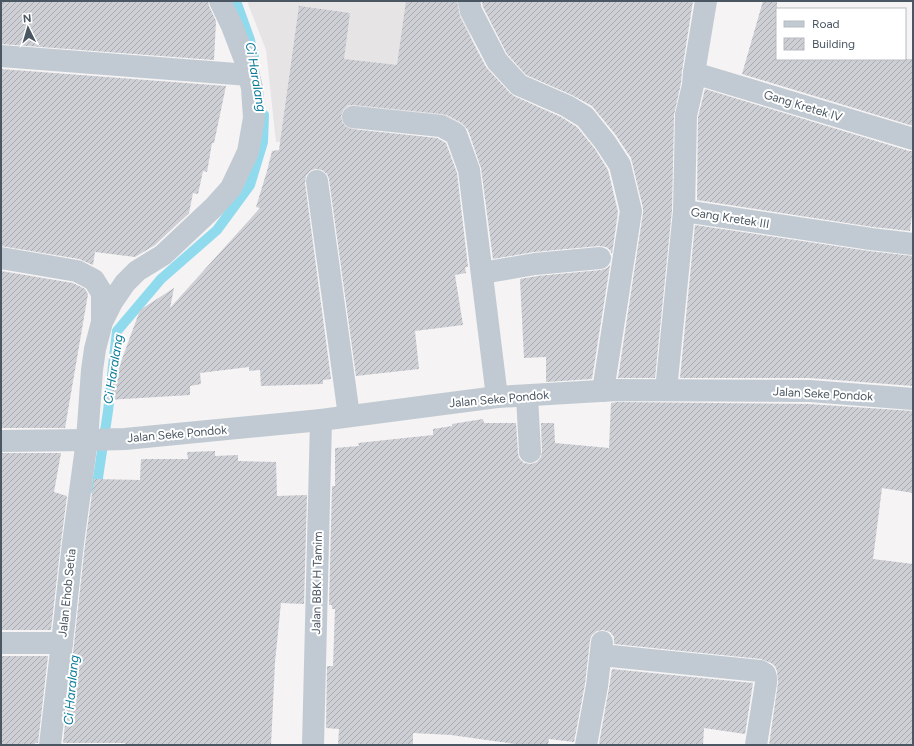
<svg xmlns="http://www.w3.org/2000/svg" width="914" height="746" viewBox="0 0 914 746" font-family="Figtree,sans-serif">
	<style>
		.education { fill: #e6e4e5 }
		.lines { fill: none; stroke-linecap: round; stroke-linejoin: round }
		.stream { stroke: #90daee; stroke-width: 10 }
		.building { fill: url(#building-hatch) }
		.minor { stroke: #c1cad2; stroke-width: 22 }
		.labels { text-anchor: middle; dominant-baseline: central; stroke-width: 4; stroke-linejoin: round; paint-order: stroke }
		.street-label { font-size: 12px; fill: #4a5661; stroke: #fff }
		.water-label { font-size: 13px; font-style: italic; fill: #0c7c9b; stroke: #fff }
	</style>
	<defs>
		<pattern id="building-hatch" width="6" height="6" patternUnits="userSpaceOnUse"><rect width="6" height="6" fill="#cdcfd5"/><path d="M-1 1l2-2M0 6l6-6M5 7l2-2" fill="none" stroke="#a8abb0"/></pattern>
	</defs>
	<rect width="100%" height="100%" fill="#f5f3f3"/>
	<polygon class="education" points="247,1 463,1 479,74 481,126 365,116 346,144 276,142 266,50"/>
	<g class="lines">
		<g class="stream">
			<polyline points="236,1 250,40 254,58"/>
			<polyline points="96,491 108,411 117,331 161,279 217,230 250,185 263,142 264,115"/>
		</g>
	</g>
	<g class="building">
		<polygon points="1,1 208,1 209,6 216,21 214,60 1,44"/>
		<polygon points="406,1 457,1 460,17 486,67 510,93 514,96 561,117 577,127 595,149 608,170 618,212 612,254 610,250 606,247 599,246 534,252 493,259 481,168 468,130 462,123 447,115 442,114 354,105 348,105 343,110 341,116 342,122 346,127 352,129 437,138 446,143 457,173 468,267 465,267 466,273 455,275 463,325 415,331 419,369 356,376 329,179 327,174 322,170 315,169 310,171 306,176 305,183 331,379 323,380 323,384 261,386 260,370 249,371 249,367 200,373 201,384 190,386 190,395 107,400 140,310 174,288 170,308 260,208 256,207 267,171 272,151 279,150 299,6 350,13 344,59 397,65"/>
		<polygon points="482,1 693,1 682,71 681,83 674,115 672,210 655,378 618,378 643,213 643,208 631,158 615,134 592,106 572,95 526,75 507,54 483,7"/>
		<polygon points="763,1 777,1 777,59 913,59 913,126 742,74"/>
		<polygon points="1,69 226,86 214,143 212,143 207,172 203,171 198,194 193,193 189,213 155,245 135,257 95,252 93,265 79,259 1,246"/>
		<polygon points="705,89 909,151 913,151 913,206 910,231 873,227 697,200 698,117"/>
		<polygon points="695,225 869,251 913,256 913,386 810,378 680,378"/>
		<polygon points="610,265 592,379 546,382 546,357 524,358 520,279 537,276 601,270 607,268"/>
		<polygon points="1,271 73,283 85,289 88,294 65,428 1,428"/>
		<polygon points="617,402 809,404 913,411 913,493 882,488 873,559 913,564 913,745 769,745 778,683 777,671 775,666 771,663 761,659 614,644 614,637 610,632 603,630 597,631 592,635 590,640 585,684 574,742 549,739 548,745 523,745 451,735 413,733 413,745 338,745 339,729 326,728 327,666 333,666 335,609 332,609 332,605 329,605 332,486 335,486 335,448 359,446 358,443 433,435 433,429 452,426 452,424 483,419 484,423 516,423 518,453 519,458 524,463 531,464 537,462 541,457 542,451 541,423 554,423 555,443 609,448 611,403"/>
		<polygon points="215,451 215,456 238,455 238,461 276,462 277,496 307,495 304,604 281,603 275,662 271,745 125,745 125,743 63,743 85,545 94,479 140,480 141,459 188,459 187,452"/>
		<polygon points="1,453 61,453 54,492 67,496 61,542 51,630 1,630"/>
		<polygon points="1,656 48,656 38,743 35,743 35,745 1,745"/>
		<polygon points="612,669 753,683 745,734 704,728 703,745 599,744 609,688"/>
	</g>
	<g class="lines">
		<g class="minor">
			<polyline points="469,1 471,11 497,61 519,85 567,106 585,117 605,142 620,165 631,211 603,391"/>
			<polyline points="706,1 694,73 693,85 686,115 684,211 871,239 913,244"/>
			<polyline points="1,56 249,75"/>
			<polyline points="694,73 913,139"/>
			<polyline points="353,117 441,126 456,134 469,170 497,397"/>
			<polyline points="317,181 349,416"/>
			<polyline points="1,258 77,271 94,280 102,293 102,320"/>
			<polyline points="482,273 535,264 600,258"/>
			<polyline points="666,390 684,211"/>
			<polyline points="527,396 530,452"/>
			<polyline points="1,441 87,440 125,439 321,420 497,397 617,390 810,391 913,399"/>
			<polyline points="1,643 62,643"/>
			<polyline points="601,655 760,671 765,674 766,678 766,683 756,745"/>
			<polyline points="50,745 62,643 73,543 87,440 92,370 95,349 102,322 112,302 125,283 137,271 163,255 214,207 231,188 248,152 254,118 252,88 245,60 232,26 220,1"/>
			<polyline points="313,745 321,420"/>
			<polyline points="586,745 597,686 602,642"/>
		</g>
	</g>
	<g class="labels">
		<g class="street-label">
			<text transform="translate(803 106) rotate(17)">Gang Kretek IV</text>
			<text transform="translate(730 218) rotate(9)">Gang Kretek III</text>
			<text transform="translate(823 394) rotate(3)">Jalan Seke Pondok</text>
			<text transform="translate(499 399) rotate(-5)">Jalan Seke Pondok</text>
			<text transform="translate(177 434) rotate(-5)">Jalan Seke Pondok</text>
			<text transform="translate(317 583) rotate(-89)">Jalan BBK H Tamim</text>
			<text transform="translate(67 593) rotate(-84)">Jalan Ehob Setia</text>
		</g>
		<g class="water-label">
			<text transform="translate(256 77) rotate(80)">Ci Haralang</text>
			<text transform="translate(113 369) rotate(-81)">Ci Haralang</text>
			<text transform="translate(71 690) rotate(-85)">Ci Haralang</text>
		</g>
	</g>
	<rect width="914" height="746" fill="none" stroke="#4a5661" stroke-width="4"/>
	<rect x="776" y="8" width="130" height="52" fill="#ffffff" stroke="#b7bbc0"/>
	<rect x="784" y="21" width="20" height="6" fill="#c1cad2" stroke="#b7bbc0"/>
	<text x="812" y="28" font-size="12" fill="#4a5661">Road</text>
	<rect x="784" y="38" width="20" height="12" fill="url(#building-hatch)" stroke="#b7bbc0"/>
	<text x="812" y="48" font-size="12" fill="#4a5661">Building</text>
	<g transform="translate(28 28) rotate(355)" stroke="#ffffff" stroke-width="3" paint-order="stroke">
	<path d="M0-3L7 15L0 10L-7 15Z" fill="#4a5661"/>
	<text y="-6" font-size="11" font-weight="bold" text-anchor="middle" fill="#4a5661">N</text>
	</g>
</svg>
